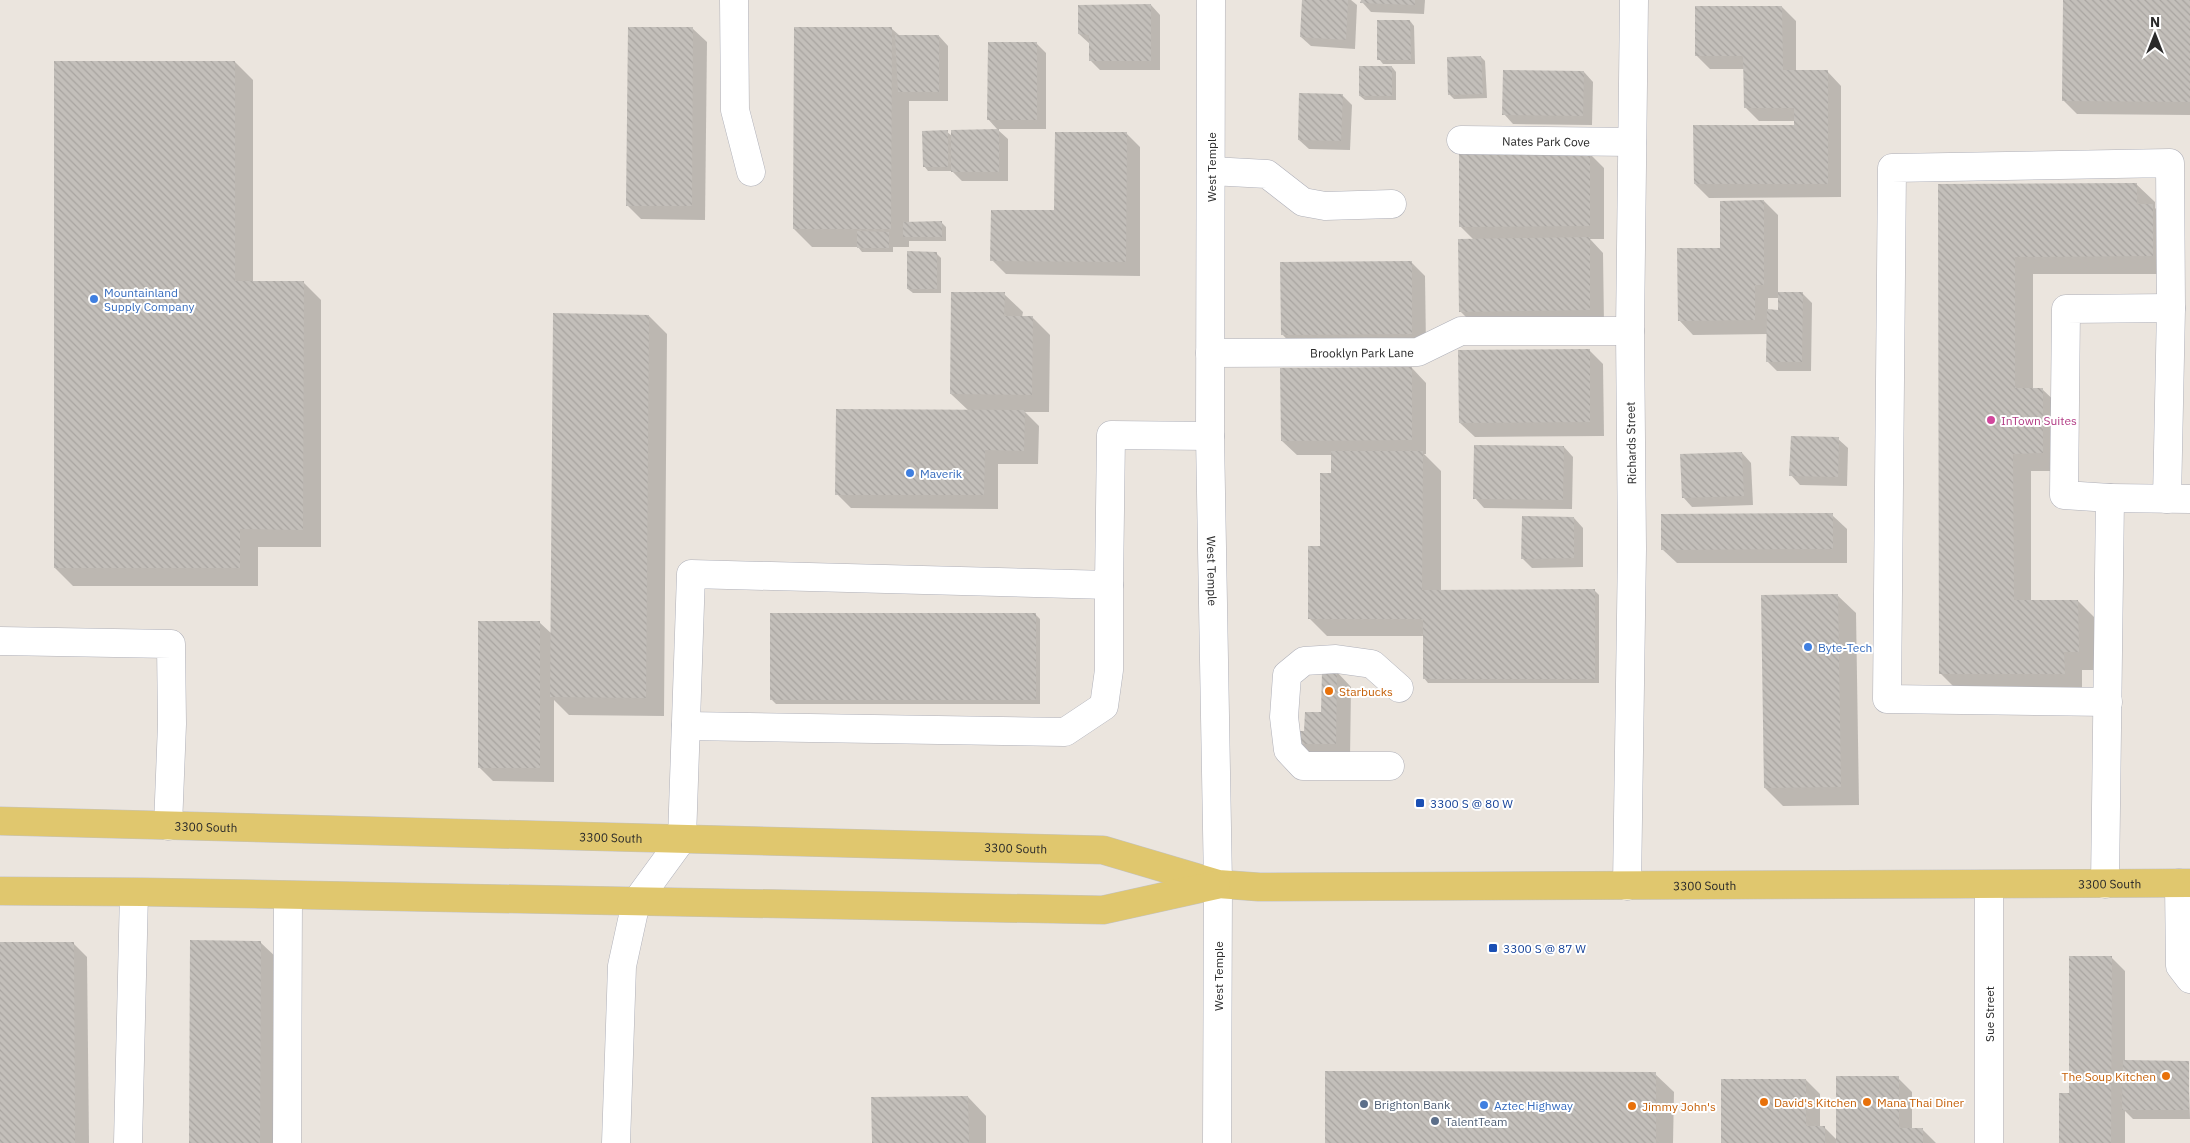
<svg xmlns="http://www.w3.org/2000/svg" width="2190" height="1143" viewBox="0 0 2190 1143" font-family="'IBM Plex Sans',sans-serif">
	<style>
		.shadow { fill: #0003; fill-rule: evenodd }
		.building { fill: url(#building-back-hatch) }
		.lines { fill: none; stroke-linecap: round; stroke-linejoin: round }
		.minor-casing { stroke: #afb0b9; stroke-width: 29 }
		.major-casing { stroke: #c3c3c3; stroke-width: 29 }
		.minor { stroke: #fff; stroke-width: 28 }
		.major { stroke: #e0c76e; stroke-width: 28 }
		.shop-dot { fill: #3f7fe0; stroke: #fff; stroke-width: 2 }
		.hotel-dot { fill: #d1479c; stroke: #fff; stroke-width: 2 }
		.food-dot { fill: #e8710a; stroke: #fff; stroke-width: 2 }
		.transit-dot { fill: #1a4fb4; stroke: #fff; stroke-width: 2 }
		.service-dot { fill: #5c6f8a; stroke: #fff; stroke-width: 2 }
		.labels { text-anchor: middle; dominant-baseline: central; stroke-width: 4; stroke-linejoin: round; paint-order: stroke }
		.street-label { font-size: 12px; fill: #2a2a2a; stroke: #fff }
		.shop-label { font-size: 12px; fill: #366cbe; stroke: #fff; text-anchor: start }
		.hotel-label { font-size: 12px; fill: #b23c85; stroke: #fff; text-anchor: start }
		.food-label { font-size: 12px; fill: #c56008; stroke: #fff; text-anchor: start }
		.transit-label { font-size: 12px; fill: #164399; stroke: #fff; text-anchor: start }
		.service-label { font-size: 12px; fill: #4e5e75; stroke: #fff; text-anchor: start }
	</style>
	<defs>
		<pattern id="building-back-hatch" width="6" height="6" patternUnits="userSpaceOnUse" patternTransform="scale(1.25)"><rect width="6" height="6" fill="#c3bfba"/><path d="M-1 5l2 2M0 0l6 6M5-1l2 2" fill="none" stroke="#a8a4a0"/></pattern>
	</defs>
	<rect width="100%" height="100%" fill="#ebe5de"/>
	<g class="shadow">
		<polygon points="1303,0 1351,0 1357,5 1355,49 1311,46 1301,37"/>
		<polygon points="1362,0 1425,0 1424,14 1371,12 1362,2"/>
		<polygon points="2064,0 2190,0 2190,115 2077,114 2063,100"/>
		<polygon points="1151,5 1160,15 1160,70 1100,70 1091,61 1090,44 1079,34"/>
		<polygon points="1782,7 1796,21 1796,71 1827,71 1841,86 1841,197 1709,198 1695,184 1796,126 1796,121 1759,121 1745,107 1744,69 1710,69 1696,55"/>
		<polygon points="1410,21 1414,26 1415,64 1383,64 1379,59"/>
		<polygon points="692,28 707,42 705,220 641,219 627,205"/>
		<polygon points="891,28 900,36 939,36 948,46 948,101 909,101 909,223 941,222 946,227 946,241 909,241 909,247 893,247 893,252 862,252 858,247 812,247 794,229"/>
		<polygon points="1036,43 1046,53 1046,129 997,129 988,119"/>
		<polygon points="1481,57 1485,61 1487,98 1454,99 1449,94"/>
		<polygon points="235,62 253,80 253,282 303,282 321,300 321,547 258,547 258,586 73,586 55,568"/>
		<polygon points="1392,67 1396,72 1396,100 1365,100 1360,96"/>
		<polygon points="1584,72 1593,82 1592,125 1513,124 1504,114"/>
		<polygon points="1342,95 1352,105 1350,150 1309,149 1299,140"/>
		<polygon points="998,130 1008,139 1008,181 962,181 952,171 928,171 924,166 947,132 952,136"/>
		<polygon points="1126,133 1140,147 1140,276 1006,274 992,260 1056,212"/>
		<polygon points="1590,154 1604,168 1604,239 1590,239 1603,253 1604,324 1474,325 1460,311 1474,240 1460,226"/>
		<polygon points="2136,184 2155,202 2155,208 2171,223 2171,274 2033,274 2033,389 2042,389 2061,407 2061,471 2031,471 2031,602 2078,601 2096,619 2096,670 2082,670 2082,691 1959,692 1941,674 1939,185"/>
		<path d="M1764 201 1778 215V293L1803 294 1812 303 1811 371H1777L1767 361 1768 334 1693 335 1679 320 1721 249ZM1768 298H1779V311H1768Z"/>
		<polygon points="936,253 941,258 941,293 913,293 908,289"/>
		<polygon points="1411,262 1425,276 1426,347 1296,349 1282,334"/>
		<polygon points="1004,294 1023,312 1022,317 1032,317 1050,335 1049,412 1025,412 1039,426 1038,464 998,464 998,509 851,508 837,494 969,411 951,394"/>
		<polygon points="649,316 667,334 664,716 569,715 554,700 554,782 493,781 479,767 539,622 552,634"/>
		<polygon points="1589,350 1603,364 1604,436 1475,437 1460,423"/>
		<polygon points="1412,368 1426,383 1426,454 1424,454 1441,471 1441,591 1595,591 1599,595 1599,683 1428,683 1424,678 1424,636 1327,636 1309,618 1332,474 1332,455 1297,455 1282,441"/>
		<polygon points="1838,439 1848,448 1847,486 1800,485 1791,475"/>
		<polygon points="1564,447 1573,457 1572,509 1484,508 1475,498"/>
		<polygon points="1742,453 1751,463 1753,505 1692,507 1683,497"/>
		<polygon points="1832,515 1847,529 1847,563 1677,563 1662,549"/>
		<polygon points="1574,518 1583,528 1583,567 1532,568 1522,558"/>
		<polygon points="1837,595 1856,613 1859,805 1783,806 1765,788"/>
		<polygon points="1036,615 1040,619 1040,704 776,704 772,700"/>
		<polygon points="1337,672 1351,687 1350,758 1306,757 1292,743 1306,733 1322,713"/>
		<polygon points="260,942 279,960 277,1143 190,1143"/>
		<polygon points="0,943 73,943 87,957 89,1143 0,1143"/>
		<polygon points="2111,957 2125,971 2125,1061 2188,1062 2190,1119 2133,1119 2125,1111 2125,1143 2060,1143 2070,1095"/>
		<polygon points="1655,1074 1674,1092 1673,1143 1326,1143"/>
		<polygon points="1898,1078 1912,1092 1912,1129 1922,1129 1936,1143 1722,1143 1806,1080 1820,1094 1820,1127 1824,1127 1837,1140"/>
		<polygon points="968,1097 986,1116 986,1143 873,1143"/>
	</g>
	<g class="building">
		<polygon points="1302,0 1348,0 1346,40 1300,37"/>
		<polygon points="1361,0 1415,0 1415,5 1360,3"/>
		<polygon points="2063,0 2190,0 2190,102 2062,101"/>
		<polygon points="1151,4 1151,61 1089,61 1089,35 1078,34 1078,5"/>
		<polygon points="1695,6 1782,6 1783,70 1828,70 1828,184 1694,184 1693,125 1794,125 1794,108 1744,108 1743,56 1695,56"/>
		<polygon points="1377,20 1410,20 1411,60 1377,60"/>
		<polygon points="628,27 693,27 692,206 626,206"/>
		<polygon points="794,27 892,27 891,229 793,229"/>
		<polygon points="895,35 939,35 939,92 898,92"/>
		<polygon points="988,42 1037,42 1037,120 987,120"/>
		<polygon points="1481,56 1483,94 1448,95 1447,57"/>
		<polygon points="54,61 235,61 235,281 304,281 303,530 240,529 240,568 54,568"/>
		<rect x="1359" y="66" width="33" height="30"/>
		<polygon points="1503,70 1584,71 1583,116 1502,115"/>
		<polygon points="1299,93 1343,94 1341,141 1298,140"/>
		<polygon points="999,129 999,172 951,172 951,130"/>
		<polygon points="948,130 948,167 923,167 922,131"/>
		<polygon points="1055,132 1127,132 1126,262 990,261 991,210 1054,210"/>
		<polygon points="1459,153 1590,153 1590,226 1459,227"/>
		<polygon points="2137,183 2137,204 2153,204 2153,256 2015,257 2015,388 2043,388 2043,453 2013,454 2014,600 2078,600 2079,652 2064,652 2065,674 1939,674 1938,184"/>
		<polygon points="1764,200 1764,285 1755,285 1755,320 1678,321 1677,248 1720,248 1720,201"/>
		<polygon points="942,221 942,237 903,237 903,222"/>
		<polygon points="857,231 889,232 889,248 857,248"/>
		<polygon points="1590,237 1590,310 1459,312 1458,239"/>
		<polygon points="907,251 937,252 937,289 907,289"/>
		<polygon points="1412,261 1412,334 1281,335 1280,262"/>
		<polygon points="951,292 1005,292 1004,316 1033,316 1032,395 950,394"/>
		<polygon points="1778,292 1803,292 1802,362 1766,362 1767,309 1778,310"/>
		<polygon points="553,313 649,315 646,698 550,697"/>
		<polygon points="1590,349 1590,422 1459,423 1458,350"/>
		<polygon points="1412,367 1412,440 1281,441 1280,368"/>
		<polygon points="836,409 1025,410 1024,451 985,450 984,495 835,495"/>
		<polygon points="1791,436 1839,437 1838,477 1789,476"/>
		<polygon points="1474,445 1564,446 1563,500 1473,499"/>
		<polygon points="1331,451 1423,451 1422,590 1595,589 1595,679 1423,679 1423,619 1308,619 1308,546 1320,546 1320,473 1331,473"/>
		<polygon points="1742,452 1744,496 1682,498 1680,454"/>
		<polygon points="1833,513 1833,549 1661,550 1661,514"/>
		<polygon points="1522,516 1574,517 1574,558 1521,559"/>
		<polygon points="1838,594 1841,787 1764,788 1761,595"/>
		<rect x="770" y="613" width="266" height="87"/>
		<rect x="478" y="621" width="62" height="147"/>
		<polygon points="1322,671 1337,671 1336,744 1291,744 1291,731 1304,731 1305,712 1321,712"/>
		<polygon points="190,940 261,941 260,1143 189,1143"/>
		<polygon points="0,942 74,942 75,1143 0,1143"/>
		<polygon points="2069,956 2112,956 2111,1143 2059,1143 2059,1093 2069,1093"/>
		<polygon points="2123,1060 2189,1061 2189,1110 2122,1110"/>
		<polygon points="1325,1071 1656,1072 1656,1143 1325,1143"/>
		<polygon points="1836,1076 1899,1076 1899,1128 1923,1128 1923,1143 1836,1143"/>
		<polygon points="1721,1079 1806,1079 1806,1126 1825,1126 1825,1143 1721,1143"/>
		<polygon points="968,1096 969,1143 872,1143 871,1097"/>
	</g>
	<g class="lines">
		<defs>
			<g id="minor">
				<polyline points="734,0 735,110 751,172"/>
				<path id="s1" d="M1211 0 1210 436 1218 884 1217 1143"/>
				<path id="s2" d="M1461 140 1632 142"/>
				<polyline points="1211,171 1267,174 1303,202 1325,206 1392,204"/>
				<path id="s3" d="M1210 353 1418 352 1461 331H1630"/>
				<polyline points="2110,498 2064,495 2066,309 2171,308"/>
				<polyline points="0,641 171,644 172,724 168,826"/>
				<polyline points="2108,702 1887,699 1892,168 2170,163 2171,308 2167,499"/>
				<polyline points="686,726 1065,732 1104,706 1109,670 1109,585"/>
				<polyline points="1390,766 1303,766 1288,750 1284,717 1287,675 1304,661 1336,659 1372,664 1399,688"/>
				<polyline points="2179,883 2180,966 2190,979"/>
				<polyline points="2105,884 2110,498 2190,499"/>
				<polyline points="1989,885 1989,1143"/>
				<polyline points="1627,886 1632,549 1630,331 1634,0"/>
				<polyline points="128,1143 134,893"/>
				<polyline points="287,1143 288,896"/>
				<polyline points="616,1143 622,966 636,902 682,839 691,574 1109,585 1111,435 1210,436"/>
			</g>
			<g id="major">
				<path id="s4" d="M0 821 1103 850 1218 884 1259 887 2190 883"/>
				<polyline points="0,891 143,892 1103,910 1216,885"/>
			</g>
		</defs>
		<use href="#minor" class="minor-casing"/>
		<use href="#major" class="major-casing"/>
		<use href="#minor" class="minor"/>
		<use href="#major" class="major"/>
	</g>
	<g class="shop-dot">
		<circle cx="94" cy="299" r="5"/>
		<circle cx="910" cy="473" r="5"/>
		<circle cx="1808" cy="647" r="5"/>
		<circle cx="1484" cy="1105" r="5"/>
	</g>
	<circle class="hotel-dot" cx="1991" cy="420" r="5"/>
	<g class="food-dot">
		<circle cx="1329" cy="691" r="5"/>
		<circle cx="2166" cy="1076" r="5"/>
		<circle cx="1764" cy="1102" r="5"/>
		<circle cx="1867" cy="1102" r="5"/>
		<circle cx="1632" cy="1106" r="5"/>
	</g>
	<g class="transit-dot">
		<rect x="1415" y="798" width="10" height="10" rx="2.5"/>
		<rect x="1488" y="943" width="10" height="10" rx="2.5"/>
	</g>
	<g class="service-dot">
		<circle cx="1364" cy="1104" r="5"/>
		<circle cx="1435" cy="1121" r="5"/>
	</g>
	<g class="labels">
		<g class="street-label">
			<text stroke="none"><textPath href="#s2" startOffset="85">Nates Park Cove</textPath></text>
			<text transform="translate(1211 167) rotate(-90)">West Temple</text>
			<text stroke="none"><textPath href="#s3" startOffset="152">Brooklyn Park Lane</textPath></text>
			<text transform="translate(1631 443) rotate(-91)">Richards Street</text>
			<text stroke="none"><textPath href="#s1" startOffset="571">West Temple</textPath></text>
			<text stroke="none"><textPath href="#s4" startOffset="206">3300 South</textPath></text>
			<text stroke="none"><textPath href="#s4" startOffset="611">3300 South</textPath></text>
			<text stroke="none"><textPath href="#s4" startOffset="1016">3300 South</textPath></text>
			<text stroke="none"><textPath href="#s4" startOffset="2115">3300 South</textPath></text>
			<text stroke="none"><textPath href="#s4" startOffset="1710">3300 South</textPath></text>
			<text transform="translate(1218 976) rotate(-90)">West Temple</text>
			<text transform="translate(1989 1014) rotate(-90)">Sue Street</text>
		</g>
		<g class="shop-label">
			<text x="104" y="292">Mountainland<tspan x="104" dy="14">Supply Company</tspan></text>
			<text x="920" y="473">Maverik</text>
			<text x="1818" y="647">Byte-Tech</text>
			<text x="1494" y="1105">Aztec Highway</text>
		</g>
		<g class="hotel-label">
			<text x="2001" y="420">InTown Suites</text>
		</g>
		<g class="food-label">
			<text x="1339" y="691">Starbucks</text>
			<text x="2156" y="1076" text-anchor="end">The Soup Kitchen</text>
			<text x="1774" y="1102">David's Kitchen</text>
			<text x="1877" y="1102">Mana Thai Diner</text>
			<text x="1642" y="1106">Jimmy John's</text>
		</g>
		<g class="transit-label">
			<text x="1430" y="803">3300 S @ 80 W</text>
			<text x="1503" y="948">3300 S @ 87 W</text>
		</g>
		<g class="service-label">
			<text x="1374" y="1104">Brighton Bank</text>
			<text x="1445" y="1121">TalentTeam</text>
		</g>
	</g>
	<g transform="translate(2155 35)" stroke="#ffffff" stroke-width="4" paint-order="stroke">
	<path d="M0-4L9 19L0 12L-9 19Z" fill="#2a2a2a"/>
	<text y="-8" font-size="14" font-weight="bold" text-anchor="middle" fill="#2a2a2a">N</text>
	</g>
</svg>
